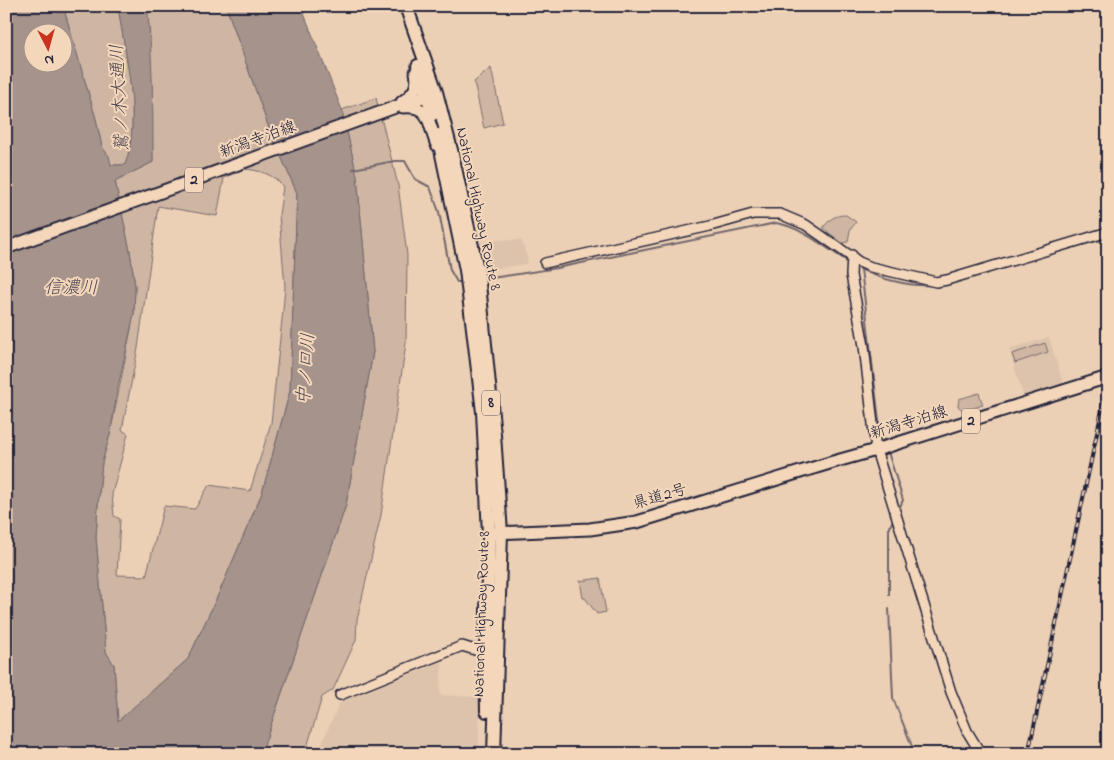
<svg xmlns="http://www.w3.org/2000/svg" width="1114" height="760" viewBox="0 0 1114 760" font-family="'Indie Flower','Klee One',sans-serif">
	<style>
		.built { fill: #ddc3ac }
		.green { fill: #ceb6a3; stroke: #786c6f; fill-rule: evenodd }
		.water { fill: #a6948c; stroke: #71666c; fill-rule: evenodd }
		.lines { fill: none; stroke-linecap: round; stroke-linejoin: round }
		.stream { stroke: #71666c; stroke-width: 2 }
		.minor-casing { stroke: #22223b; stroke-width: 12 }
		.major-casing { stroke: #22223b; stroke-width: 15 }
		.highway-casing { stroke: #22223b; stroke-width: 16 }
		.minor { stroke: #f4d7ba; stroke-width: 9 }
		.major { stroke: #f4d7ba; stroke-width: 11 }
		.highway { stroke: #f4d7ba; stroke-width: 12 }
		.rail-casing { stroke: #22223b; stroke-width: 4 }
		.rail { stroke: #f4d7ba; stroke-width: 2; stroke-dasharray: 5.5; stroke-linecap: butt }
		.labels { text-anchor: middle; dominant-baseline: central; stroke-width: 4; stroke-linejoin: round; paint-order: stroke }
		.shield { fill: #f4d7ba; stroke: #615861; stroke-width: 1 }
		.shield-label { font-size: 15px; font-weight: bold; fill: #22223b }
		.street-label { font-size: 16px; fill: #22223b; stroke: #f4d7ba }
		.water-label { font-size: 18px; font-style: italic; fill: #4a4453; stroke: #f4d7ba }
	</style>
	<rect width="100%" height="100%" fill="#ecd0b5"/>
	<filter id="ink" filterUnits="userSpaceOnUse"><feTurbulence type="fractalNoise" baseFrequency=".02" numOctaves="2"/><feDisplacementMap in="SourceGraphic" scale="10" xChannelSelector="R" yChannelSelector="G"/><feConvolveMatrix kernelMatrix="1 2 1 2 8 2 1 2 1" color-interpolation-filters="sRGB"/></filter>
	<g filter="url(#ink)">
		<g class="built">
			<polygon points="502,240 521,240 528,259 526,264 490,269 484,268 476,243"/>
			<polygon points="1049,337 1064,386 1024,398 1009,349"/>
			<polygon points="442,662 440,695 480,697 479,754 317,754 340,702"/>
		</g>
		<g class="green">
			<path d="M63 6H118C125 55 142 117 125 165H110L108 156 102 147 96 119Z"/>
			<path d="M147 6H226L270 131 297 193 290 391 262 493 219 593 188 659 118 721 114 665 106 652 96 538 98 505 102 462 110 435 134 314 135 286 130 251 115 181 153 162 149 29ZM244 169C258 170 275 174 283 187L279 215 285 287 283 310 271 423 250 491 209 485 195 509 164 506 146 576 117 575 120 519 114 516 112 494 128 434 122 430 138 348 158 206 217 216 224 178Z"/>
			<polygon points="491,68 503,123 484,128 474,82"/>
			<polygon points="376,98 398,185 407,255 406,343 381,515 357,620 356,640 333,690 322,697 305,754 261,754 346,505 373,352 357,176 342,110"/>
			<path d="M846 215 856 222 850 230 848 242 842 243 823 228C830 219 834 215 846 215Z"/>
			<polygon points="1045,343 1048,352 1015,363 1012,354"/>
			<polygon points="979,393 983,405 963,411 958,406 959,399"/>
			<polygon points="600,578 606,612 597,614 585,598 583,598 580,581"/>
		</g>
		<path class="water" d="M6 6H63L96 119 102 147 109 156 111 165H125C142 117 125 55 118 6H147C153 58 153 110 153 162L115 181 130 251 135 286 134 314 118 387 110 435 102 462 98 505 96 538 106 652 114 665 118 721 188 659 219 593 262 493 290 391 297 193 270 131 226 6H301L342 110 357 176 373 352 346 505 261 754H6ZM32 32H62V62H32Z"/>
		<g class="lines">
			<g class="stream">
				<polyline points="353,169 395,161 405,161 415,179 430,187 439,212 450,270 457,282 463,282"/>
				<polyline points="1055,252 1108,238"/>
				<path d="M855 266C874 278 910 287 932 285"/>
				<polyline points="861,269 880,429 885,443"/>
				<path d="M485 279 557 268 776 223C800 226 827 249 849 262"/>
				<polyline points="888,452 903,500 898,511"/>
				<polyline points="889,595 889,529 893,520"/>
				<polyline points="889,609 893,698 915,754"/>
			</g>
			<defs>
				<g id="minor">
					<polyline points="852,255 851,275 864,346 876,450 951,692 967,731 981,754"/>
					<polyline points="545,263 710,226 753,214 780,214 806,225 859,262 871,267 936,282 947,280 1108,232"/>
					<polyline points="340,695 462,646 491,655"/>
				</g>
				<g id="major">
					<path d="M402 102C414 94 419 87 416 72"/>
					<path d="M403 107C432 104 428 125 437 145"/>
					<polyline points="6,248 434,93"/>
					<polyline points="494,533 590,529 637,522 833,462 876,450 1108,377"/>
				</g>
				<g id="highway">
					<polyline points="406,6 436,92 452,154 478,274 494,435 501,533 494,754"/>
					<polyline points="418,66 433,114"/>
					<polyline points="438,135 466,270 483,412 489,534 486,653 487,711"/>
				</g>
			</defs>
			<use href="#minor" class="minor-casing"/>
			<use href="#major" class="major-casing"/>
			<use href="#highway" class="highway-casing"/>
			<use href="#minor" class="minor"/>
			<use href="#major" class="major"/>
			<use href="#highway" class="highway"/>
			<defs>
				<polyline id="rail" points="1028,754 1108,382"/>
			</defs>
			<use href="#rail" class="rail-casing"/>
			<use href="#rail" class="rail"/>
		</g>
	</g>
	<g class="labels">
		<g class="shield">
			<rect x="185" y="167.5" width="18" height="25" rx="4"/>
			<rect x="482" y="390.5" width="18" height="25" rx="4"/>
			<rect x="962" y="408.5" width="18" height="25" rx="4"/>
		</g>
		<g class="shield-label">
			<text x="194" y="180">2</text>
			<text x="491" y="403">8</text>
			<text x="971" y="421">2</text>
		</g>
		<g class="street-label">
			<text transform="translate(258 140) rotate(-20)">新潟寺泊線</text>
			<text transform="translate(478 209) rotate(78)">National Highway Route 8</text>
			<text transform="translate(909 423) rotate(-17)">新潟寺泊線</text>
			<text transform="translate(660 497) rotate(-16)">県道2号</text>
			<text transform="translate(482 614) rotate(-88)">National Highway Route 8</text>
		</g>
		<g class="water-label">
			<text transform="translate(121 98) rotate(-93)">鷲ノ木大通川</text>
			<text x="71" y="289">信濃川</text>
			<text transform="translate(307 369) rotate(-86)">中ノ口川</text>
		</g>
	</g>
	<rect width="1114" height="760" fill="none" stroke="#f4d7ba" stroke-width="25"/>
	<rect x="12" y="12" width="1089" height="735" fill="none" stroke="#22223b" stroke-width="2" filter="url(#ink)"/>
	<g transform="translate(48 48) rotate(174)"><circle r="24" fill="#f4d7ba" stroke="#a08f87"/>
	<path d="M0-4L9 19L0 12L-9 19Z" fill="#c8321e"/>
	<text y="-8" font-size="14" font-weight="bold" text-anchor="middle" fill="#22223b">N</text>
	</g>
</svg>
